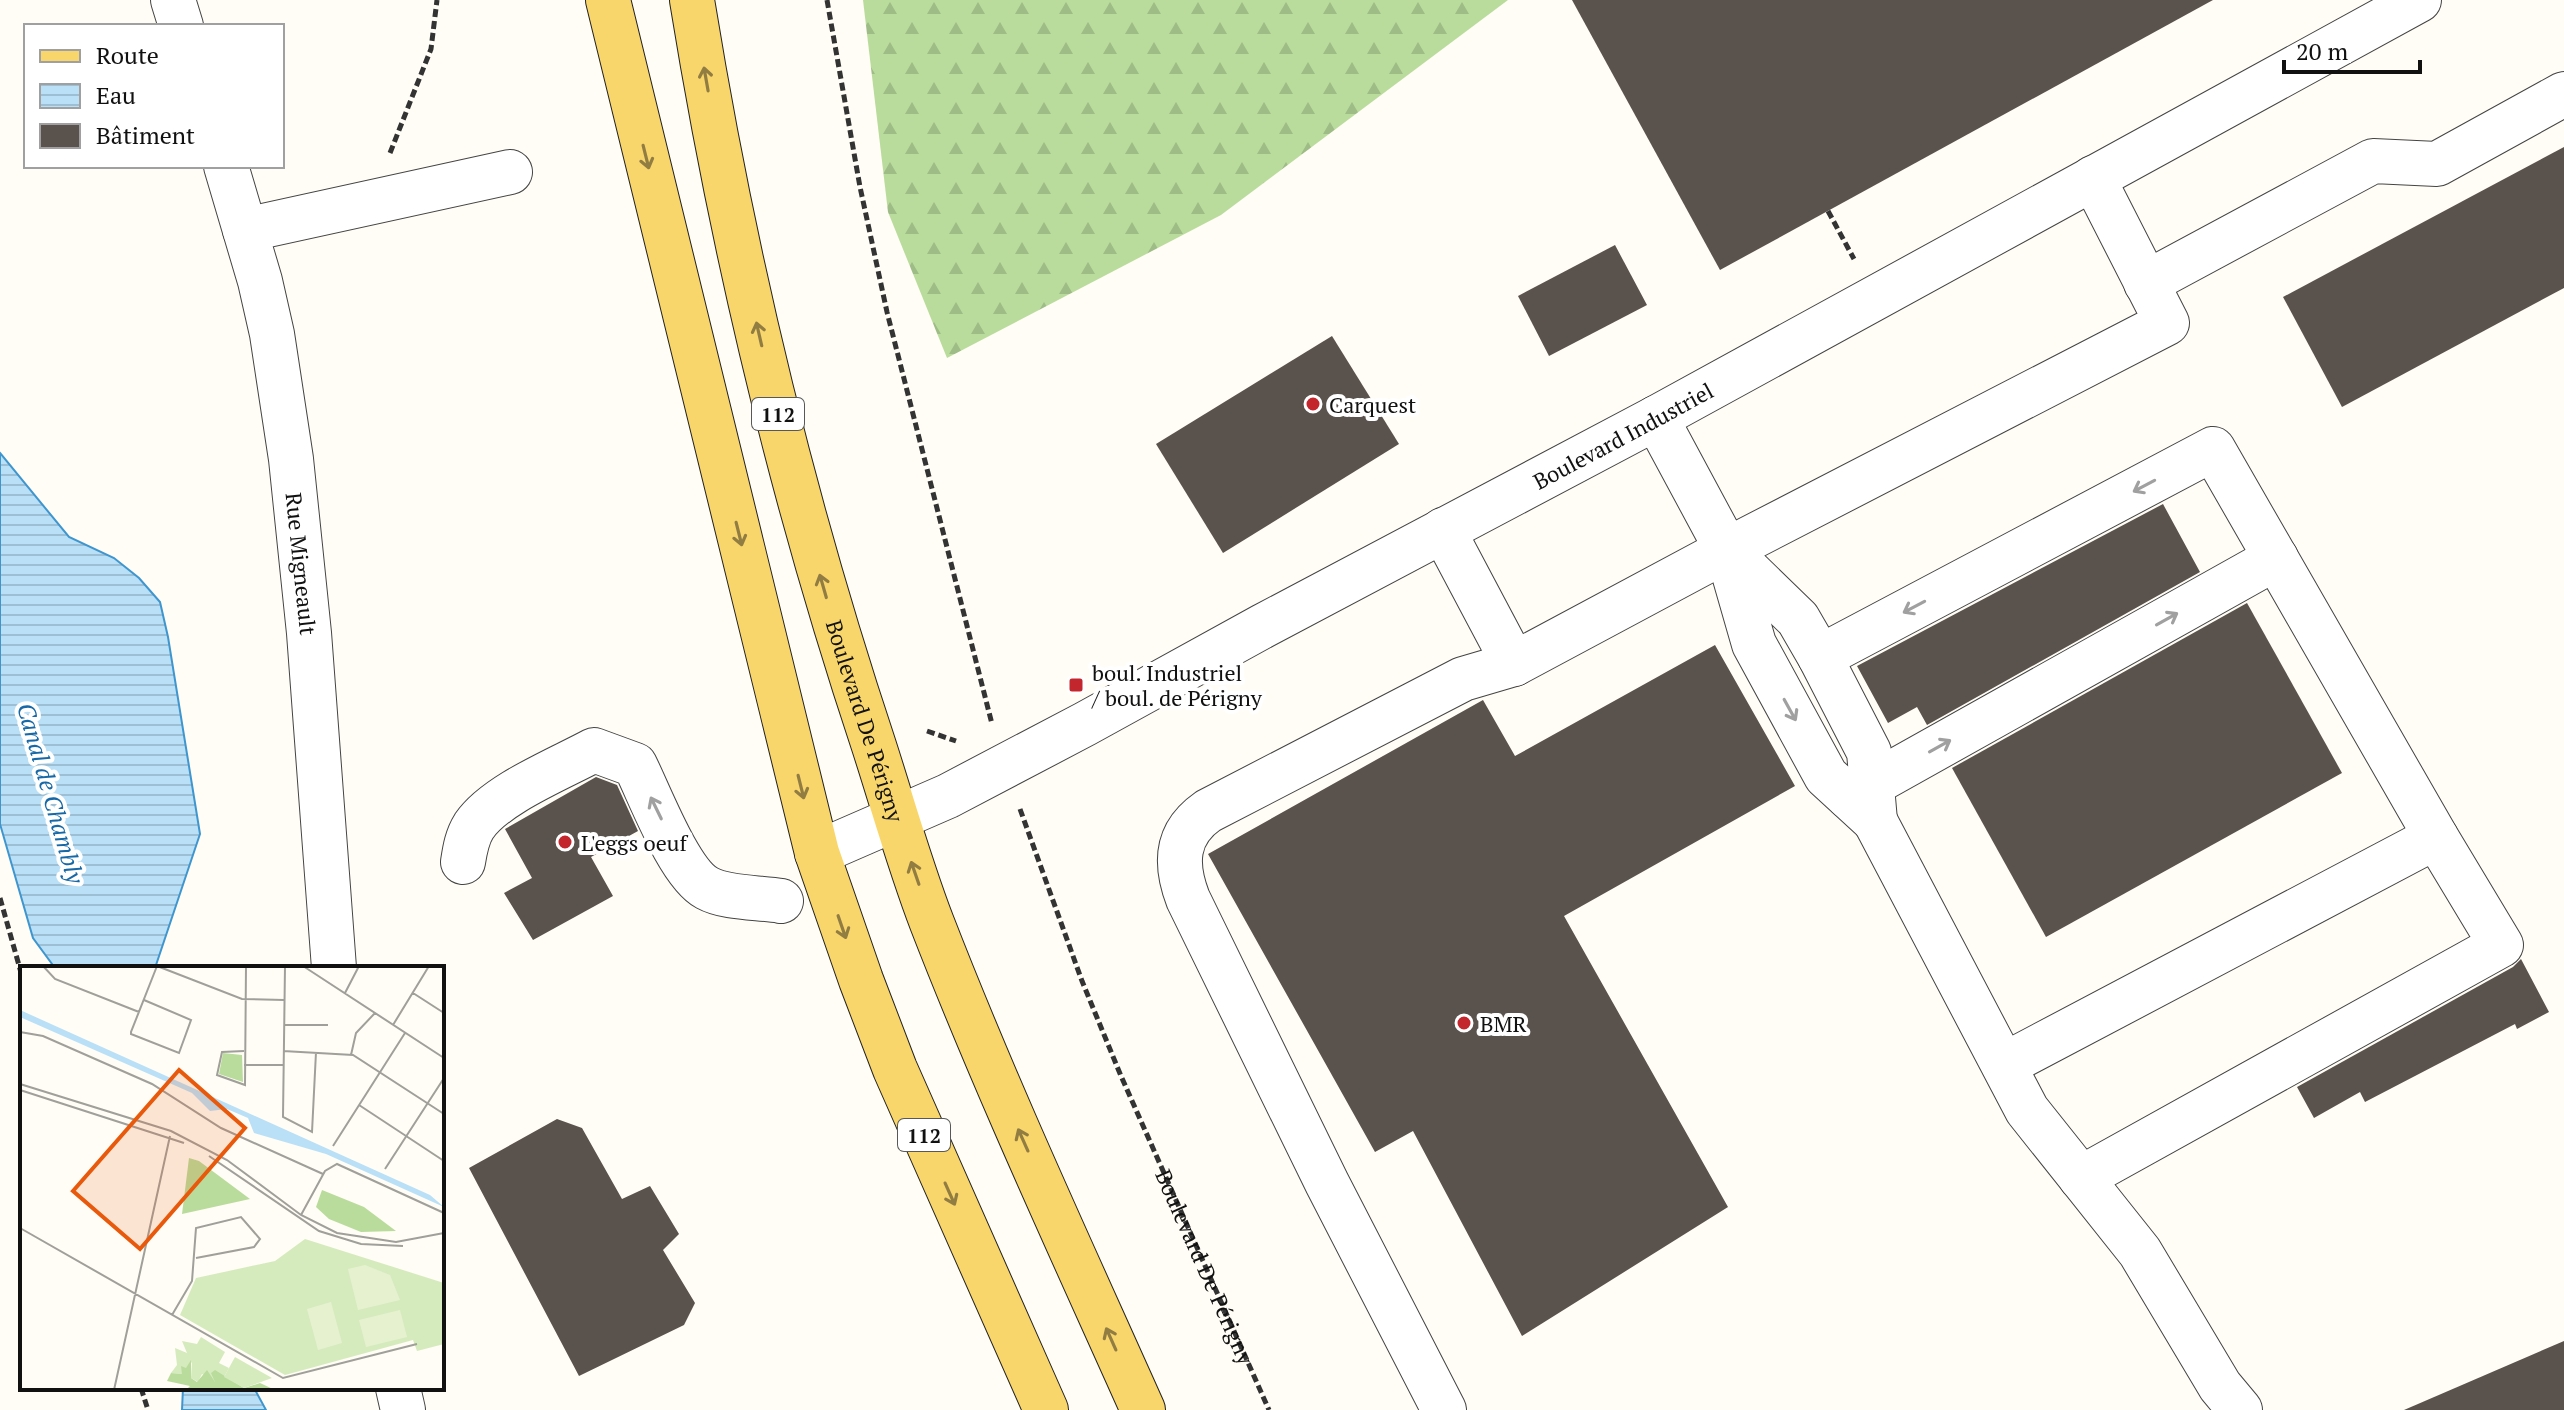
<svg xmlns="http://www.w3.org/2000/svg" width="2564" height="1410" viewBox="0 0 2564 1410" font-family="'PT Serif',serif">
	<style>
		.forest { fill: url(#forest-firs) }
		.water { fill: url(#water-rules); stroke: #3f96cf; stroke-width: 2 }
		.building { fill: #5a524d }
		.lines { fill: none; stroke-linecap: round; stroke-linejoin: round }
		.minor-casing { stroke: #444; stroke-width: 46 }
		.major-casing { stroke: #222; stroke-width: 46 }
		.path { stroke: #333; stroke-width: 5; stroke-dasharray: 8 4; stroke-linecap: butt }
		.minor { stroke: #fff; stroke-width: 44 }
		.major { stroke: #f9d66b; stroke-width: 44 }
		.oneway { stroke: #917d42 }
		.oneway2 { stroke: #a0a0a0 }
		.poi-dot { fill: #c4262e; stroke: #fff; stroke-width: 3 }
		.labels { text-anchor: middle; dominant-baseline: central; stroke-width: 8; stroke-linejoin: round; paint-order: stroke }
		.shield { fill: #fff; stroke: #585858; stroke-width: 2 }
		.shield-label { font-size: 20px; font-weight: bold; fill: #111 }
		.poi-label { font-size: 22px; fill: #111; stroke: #fff; text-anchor: start }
		.street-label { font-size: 22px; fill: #111; stroke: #fff }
		.water-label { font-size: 24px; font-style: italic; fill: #1768a6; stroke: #fff }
		.inset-road { fill: none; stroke: #a09f9a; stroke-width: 2 }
		.view { fill: #e8590c; fill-opacity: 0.15; stroke: #e8590c; stroke-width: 4 }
		.inset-edge { fill: none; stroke: #111; stroke-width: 4 }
	</style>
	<defs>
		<pattern id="forest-firs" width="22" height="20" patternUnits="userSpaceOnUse" patternTransform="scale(2)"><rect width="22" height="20" fill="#b9dc9c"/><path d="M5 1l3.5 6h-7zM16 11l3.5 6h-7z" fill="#9ebc85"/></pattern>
		<pattern id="water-rules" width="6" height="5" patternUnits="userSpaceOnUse" patternTransform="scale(2)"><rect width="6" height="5" fill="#b9e0f7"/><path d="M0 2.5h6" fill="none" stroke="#9ebfd3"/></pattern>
	</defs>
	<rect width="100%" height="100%" fill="#fffdf5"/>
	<polygon class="forest" points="863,0 1508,0 1221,215 947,358 888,212"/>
	<g class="water">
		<polygon points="0,453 69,537 114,558 139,578 160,602 168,637 200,834 155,968 55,968 33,938 0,824"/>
		<polygon points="183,1388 254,1388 266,1410 182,1410"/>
	</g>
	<g class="building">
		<polygon points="1572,0 2213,0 1720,270"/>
		<polygon points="2564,147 2564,288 2342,407 2283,297"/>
		<polygon points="1615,245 1647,305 1549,356 1518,296"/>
		<polygon points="1332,336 1399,444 1223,553 1156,444"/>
		<polygon points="2163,504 2200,572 1927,725 1917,707 1888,723 1857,666"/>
		<polygon points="2247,603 2342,773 2046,937 1952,768"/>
		<polygon points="1715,645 1795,786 1564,916 1728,1207 1522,1336 1413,1131 1375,1152 1208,854 1483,700 1515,756"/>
		<polygon points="596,777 617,785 638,831 591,857 613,896 533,940 504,893 532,878 505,829"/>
		<polygon points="2521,959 2549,1012 2517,1029 2515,1024 2365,1102 2360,1092 2314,1118 2297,1087 2513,967"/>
		<polygon points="557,1119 582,1128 622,1199 650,1186 679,1234 663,1250 695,1303 684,1325 579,1376 469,1168"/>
		<polygon points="2564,1341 2564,1410 2404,1410"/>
	</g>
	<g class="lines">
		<defs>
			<g id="minor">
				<polyline points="173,0 181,26"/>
				<path id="s2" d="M226 166 260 281 272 334 291 459 309 633 334 968"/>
				<polyline points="245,230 510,172"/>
				<polyline points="2146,283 2373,161 2437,164 2564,94"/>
				<polyline points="1656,418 1727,550 1754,644 1826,776 1875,821 1869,752 1820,657 1798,619 1727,550"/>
				<polyline points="1443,530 1514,664"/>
				<polyline points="1820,657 2213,449 2436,837 2501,945 2081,1178"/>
				<polyline points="1849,797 2276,558"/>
				<polyline points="1875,821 2027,1110 2140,1252 2220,1386 2240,1410"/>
				<path id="s3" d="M817 853 948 796 1085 724 1263 626 1656 418 2419 0"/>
				<path d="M463 862C465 849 467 837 474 826 496 794 559 769 594 750L635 765C650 795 679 873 707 888 727 899 759 897 781 901"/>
				<polyline points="2004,1065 2436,837"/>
				<polyline points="398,1388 403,1410"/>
				<path d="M1444 1410 1327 1183 1188 899C1175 865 1175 834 1208 811L1463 679 1514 664 1727 550 2167 323 2093 178"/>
			</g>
			<g id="major">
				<polyline points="608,0 817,853 861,980 895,1069 1046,1410"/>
				<path id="s4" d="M692 0C733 253 793 503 874 746 893 805 910 866 932 923 996 1088 1071 1249 1143 1410"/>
			</g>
		</defs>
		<use href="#minor" class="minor-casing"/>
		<use href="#major" class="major-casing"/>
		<g class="path">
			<polyline points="827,0 860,187 887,312 992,724"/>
			<polyline points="390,153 431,49 437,0"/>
			<polyline points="1828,211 1854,259"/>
			<polyline points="927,731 956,741"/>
			<path id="s1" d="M1020 809 1082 981 1121 1076 1269 1410"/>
			<polyline points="0,898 22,976"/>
			<polyline points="141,1388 148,1410"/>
		</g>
		<use href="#minor" class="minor"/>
		<use href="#major" class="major"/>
	</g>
	<defs><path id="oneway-shaft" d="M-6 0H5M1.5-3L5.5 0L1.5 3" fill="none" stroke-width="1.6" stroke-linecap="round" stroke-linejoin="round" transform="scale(2)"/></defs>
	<g class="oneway">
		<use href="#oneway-shaft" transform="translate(706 79) rotate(-100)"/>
		<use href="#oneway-shaft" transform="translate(646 157) rotate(76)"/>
		<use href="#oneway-shaft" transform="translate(759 334) rotate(-103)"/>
		<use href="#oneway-shaft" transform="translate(739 534) rotate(76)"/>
		<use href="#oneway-shaft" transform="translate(823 586) rotate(-106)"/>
		<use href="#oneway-shaft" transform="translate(801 787) rotate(76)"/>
		<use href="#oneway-shaft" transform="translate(915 873) rotate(-109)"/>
		<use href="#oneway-shaft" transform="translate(842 927) rotate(71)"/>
		<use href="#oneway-shaft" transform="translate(1023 1140) rotate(-114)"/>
		<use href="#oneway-shaft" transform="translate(950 1194) rotate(66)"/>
		<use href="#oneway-shaft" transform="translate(1111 1339) rotate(-114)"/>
	</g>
	<g class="oneway2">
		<use href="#oneway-shaft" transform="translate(2144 486) rotate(152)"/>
		<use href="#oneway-shaft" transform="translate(1914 607) rotate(152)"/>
		<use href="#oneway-shaft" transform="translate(2167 619) rotate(-29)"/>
		<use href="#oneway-shaft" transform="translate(1790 710) rotate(61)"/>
		<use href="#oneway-shaft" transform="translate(1940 746) rotate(-29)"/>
		<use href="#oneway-shaft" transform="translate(656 808) rotate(-116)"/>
	</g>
	<g class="poi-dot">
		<circle cx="1313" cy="404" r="8"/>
		<rect x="1068" y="677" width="16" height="16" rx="4"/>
		<circle cx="565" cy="842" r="8"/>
		<circle cx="1464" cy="1023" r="8"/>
	</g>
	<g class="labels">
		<g class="shield">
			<rect x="752" y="398" width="52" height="32" rx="6"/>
			<rect x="898" y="1119" width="52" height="32" rx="6"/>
		</g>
		<g class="shield-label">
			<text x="778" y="414">112</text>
			<text x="924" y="1135">112</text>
		</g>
		<g class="poi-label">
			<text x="1329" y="404">Carquest</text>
			<text x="1092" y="672">boul. Industriel<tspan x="1092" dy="25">/ boul. de Périgny</tspan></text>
			<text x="581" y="842">L'eggs oeuf</text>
			<text x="1480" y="1023">BMR</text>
		</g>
		<g class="street-label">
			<text stroke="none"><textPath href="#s3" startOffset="908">Boulevard Industriel</textPath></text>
			<text stroke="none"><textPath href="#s2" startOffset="406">Rue Migneault</textPath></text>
			<text stroke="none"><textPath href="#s4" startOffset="742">Boulevard De Périgny</textPath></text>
			<text stroke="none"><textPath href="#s1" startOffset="494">Boulevard De Périgny</textPath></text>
		</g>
		<g class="water-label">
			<text transform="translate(51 793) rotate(74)">Canal de Chambly</text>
		</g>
	</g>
	<g transform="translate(20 966)">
		<rect width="424" height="424" fill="#fffdf5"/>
		<path d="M181 371 205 386 199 397 209 402 204 411 192 406 196 416 182 408 178 416 171 412 172 396 162 408 151 407 157 399 155 382 167 387 162 375 177 378Z" fill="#d5ebbd"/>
		<path d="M203 87 222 89 223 116 199 108ZM169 192 179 195 230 233 162 248ZM302 224 344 241 376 265 341 266 309 253 296 241ZM171 394V412L177 416 187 404 195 416 191 407 195 404 224 422 240 417 255 424H166L170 420 147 415 151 407 162 408 161 400 166 402Z" fill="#b9dc9c"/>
		<path d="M285 273 424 317V378L397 385 393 374 265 409 160 349 176 312 255 295ZM215 391 229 399 252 412 224 422 204 411Z" fill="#d5ebbd"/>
		<path d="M345 299 370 309 380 334 338 344 328 303ZM311 336 322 377 298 384 287 343ZM380 344 387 371 346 381 339 354Z" fill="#e6f2cf"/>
		<path d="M0 44 410 229 424 241 306 188 234 167 228 152 207 143 190 145 172 127 0 51Z" fill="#b9e0f7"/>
		<path class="inset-road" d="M23 0 35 13 119 46M137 0 222 33 264 34M265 0 263 151 292 166 296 86M283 0 424 92M325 27 339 0M393 27 424 47M124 34 171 54 159 87 111 68V66L137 0M264 59H308M373 59 409 0M0 66 23 70 132 118 201 162 303 208M224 85 202 86 197 109 225 119 226 0M263 85 333 89 424 148M331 89 336 67 355 47M224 99H263M0 118 151 165 207 194 281 249 317 267 376 276 424 267M0 124 164 177M339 139 424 195M313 180 385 67M189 190 299 265 341 278 383 280M365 203 424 112M281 249 305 205 317 198 424 247M0 262 263 412 397 378M152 349 172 315 176 262 221 251 240 273 234 281 176 292M94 424 150 170"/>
		<path class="view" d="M159 104 225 162 120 283 53 225Z"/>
		<rect width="424" height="424" class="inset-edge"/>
	</g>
	<rect x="24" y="24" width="260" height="144" fill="#ffffff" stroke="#a0a0a0" stroke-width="2"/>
	<rect x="40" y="50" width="40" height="12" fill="#f9d66b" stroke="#a0a0a0" stroke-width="2"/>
	<text x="96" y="64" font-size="24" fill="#111111">Route</text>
	<rect x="40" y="84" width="40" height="24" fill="url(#water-rules)" stroke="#a0a0a0" stroke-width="2"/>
	<text x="96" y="104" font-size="24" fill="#111111">Eau</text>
	<rect x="40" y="124" width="40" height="24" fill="#5a524d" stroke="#a0a0a0" stroke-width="2"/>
	<text x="96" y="144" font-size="24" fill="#111111">Bâtiment</text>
	<path d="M2284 60v12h136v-12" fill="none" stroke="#111111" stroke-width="4"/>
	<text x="2296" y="60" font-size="24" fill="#111111" stroke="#ffffff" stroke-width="6" paint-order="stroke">20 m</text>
</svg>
